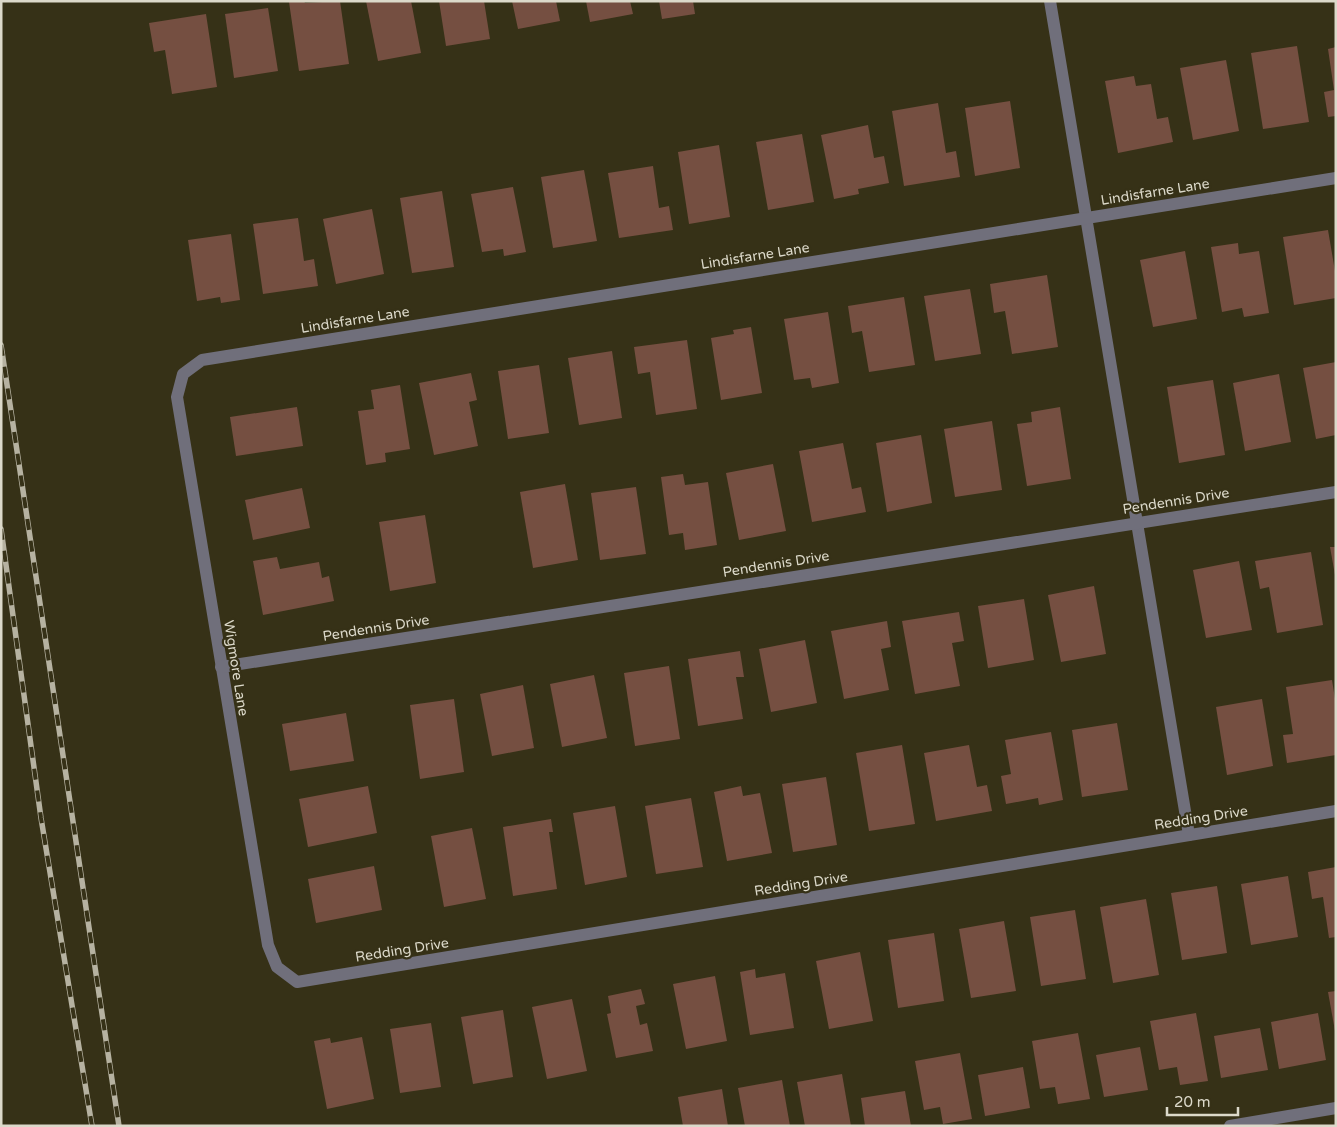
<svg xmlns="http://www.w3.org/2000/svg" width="1337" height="1127" viewBox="0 0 1337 1127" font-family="'Varela Round',sans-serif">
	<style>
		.building { fill: #754f41 }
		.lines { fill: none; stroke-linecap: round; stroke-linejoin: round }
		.minor { stroke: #706f7b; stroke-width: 12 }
		.rail-casing { stroke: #b6b2a1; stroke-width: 5.5 }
		.rail { stroke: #363117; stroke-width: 4; stroke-dasharray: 11; stroke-linecap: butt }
		.labels { text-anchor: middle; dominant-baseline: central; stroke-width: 4.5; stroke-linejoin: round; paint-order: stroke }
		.street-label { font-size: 14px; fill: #dcd9ca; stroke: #363117 }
	</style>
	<rect width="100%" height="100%" fill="#363117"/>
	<g class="building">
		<polygon points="304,1 305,3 340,1 349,64 299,71 289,2"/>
		<polygon points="366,1 411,1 421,53 378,61"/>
		<polygon points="439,1 484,1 490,39 446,46"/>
		<polygon points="512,1 556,1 560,21 518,29"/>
		<polygon points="586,1 630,1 633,14 590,22"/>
		<polygon points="659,1 693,1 695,14 662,19"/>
		<polygon points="268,8 278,71 234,78 225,14"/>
		<polygon points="206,14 217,87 172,94 165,50 154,52 149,23"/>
		<polygon points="1297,46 1309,122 1263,129 1251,53"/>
		<polygon points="1336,47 1336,116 1328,117 1324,92 1334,90 1328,49"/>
		<polygon points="1226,60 1239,131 1193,140 1180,68"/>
		<polygon points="1134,76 1136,86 1151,84 1157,119 1168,117 1173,142 1118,153 1105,81"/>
		<polygon points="1010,101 1020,168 975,176 965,108"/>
		<polygon points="938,103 946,153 956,151 960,177 904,186 892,111"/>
		<polygon points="868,125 874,158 884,156 889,183 858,189 859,194 834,199 821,135"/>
		<polygon points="802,134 814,202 768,210 756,142"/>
		<polygon points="719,145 730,217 689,224 678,152"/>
		<polygon points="653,166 659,208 669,206 673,230 619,238 608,173"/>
		<polygon points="584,170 597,241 553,248 541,177"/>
		<polygon points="513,187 526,252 504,256 503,249 482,252 471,194"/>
		<polygon points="442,191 454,267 412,273 400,198"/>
		<polygon points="372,209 384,274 336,284 323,219"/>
		<polygon points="298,218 304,261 314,259 318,286 263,294 253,224"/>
		<polygon points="1328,230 1336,277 1336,298 1294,305 1283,237"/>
		<polygon points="231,234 240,300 221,303 220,297 197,301 188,240"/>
		<polygon points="1238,243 1239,254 1259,251 1269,313 1244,317 1242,308 1222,312 1211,247"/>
		<polygon points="1185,251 1197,319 1153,327 1140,260"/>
		<polygon points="1047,275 1058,347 1012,354 1005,311 994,313 990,284"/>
		<polygon points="970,289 981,354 935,361 924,296"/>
		<polygon points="904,297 915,365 869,372 862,331 852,333 848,306"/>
		<polygon points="828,312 839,383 812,388 810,378 794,380 784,319"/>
		<polygon points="751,327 762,393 721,400 711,338 734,334 733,330"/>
		<polygon points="687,340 697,409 656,415 650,372 638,374 634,347"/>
		<polygon points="612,351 622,418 579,425 568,358"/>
		<polygon points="1336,362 1336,435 1316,439 1303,368"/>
		<polygon points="539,365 549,433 508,439 498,371"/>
		<polygon points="471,373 477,400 469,402 478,446 434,455 419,383"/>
		<polygon points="1279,374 1291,442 1245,451 1233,383"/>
		<polygon points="1213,380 1225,455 1179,463 1167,387"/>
		<polygon points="400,385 410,449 385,453 386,462 366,465 358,411 374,409 371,390"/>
		<polygon points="297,407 303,446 236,456 230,417"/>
		<polygon points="1060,407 1071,479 1027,486 1017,424 1032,422 1031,412"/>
		<polygon points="992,421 1002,490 955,497 944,429"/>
		<polygon points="921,435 932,503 887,512 876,443"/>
		<polygon points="843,443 852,489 861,487 866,512 812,522 799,451"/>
		<polygon points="773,464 786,531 739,540 726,473"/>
		<polygon points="683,474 685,485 708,482 717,545 685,550 683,533 669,535 661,477"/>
		<polygon points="565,484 578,560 533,568 520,492"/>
		<polygon points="636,487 646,554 600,560 591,493"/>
		<polygon points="302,488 310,528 253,540 245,500"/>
		<polygon points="425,515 436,583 390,591 379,522"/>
		<polygon points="1330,547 1336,547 1336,575 1335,575"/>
		<polygon points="1311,552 1323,625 1277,633 1269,587 1260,589 1255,561"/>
		<polygon points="277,557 280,569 319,562 322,578 329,576 334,601 263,615 253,561"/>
		<polygon points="1239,561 1252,630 1206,638 1193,570"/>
		<polygon points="1094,586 1106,654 1061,662 1048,595"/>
		<polygon points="1024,599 1034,660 988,668 978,606"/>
		<polygon points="959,612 964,641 952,643 960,686 915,694 902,621"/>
		<polygon points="887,621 891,647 881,649 889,690 844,699 831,631"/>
		<polygon points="805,640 817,703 771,712 759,649"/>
		<polygon points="740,651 744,677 736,677 743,719 698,726 688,659"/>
		<polygon points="669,666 680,739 635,746 624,673"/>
		<polygon points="594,675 607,738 562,747 550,684"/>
		<polygon points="1332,680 1336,705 1336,755 1287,763 1283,735 1293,734 1286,687"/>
		<polygon points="523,685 534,748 492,756 480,694"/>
		<polygon points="454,699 464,772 420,779 410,705"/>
		<polygon points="1262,699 1273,766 1227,775 1216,707"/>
		<polygon points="346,713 354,761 290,771 282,724"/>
		<polygon points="1117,723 1128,790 1082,797 1072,730"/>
		<polygon points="1051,732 1063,800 1039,805 1038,798 1006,804 1001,776 1011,774 1005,740"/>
		<polygon points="902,745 915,824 869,831 856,753"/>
		<polygon points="969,745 977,787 987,785 992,811 936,821 924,753"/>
		<polygon points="826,777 837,845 793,852 782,784"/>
		<polygon points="368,786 377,833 308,847 299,799"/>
		<polygon points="741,786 743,796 760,793 772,853 727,861 714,792"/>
		<polygon points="691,798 703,867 656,874 645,806"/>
		<polygon points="615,806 627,877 585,885 573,813"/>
		<polygon points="551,819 553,832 549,832 557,889 513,896 503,827"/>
		<polygon points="472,828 486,899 444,907 431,836"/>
		<polygon points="374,866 382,910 316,923 308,879"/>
		<polygon points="1336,867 1336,937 1329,938 1323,897 1312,899 1308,872"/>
		<polygon points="1288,876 1298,937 1251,945 1241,884"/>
		<polygon points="1217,886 1227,953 1182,960 1171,893"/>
		<polygon points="1146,899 1159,975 1113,983 1100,907"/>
		<polygon points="1075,910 1086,979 1041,986 1030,917"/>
		<polygon points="1004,921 1016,991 971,998 959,929"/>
		<polygon points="934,933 944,1001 898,1008 888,940"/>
		<polygon points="860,952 873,1021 829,1029 816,961"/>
		<polygon points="755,969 756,978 785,973 794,1028 750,1035 740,972"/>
		<polygon points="715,976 727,1041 686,1049 673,984"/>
		<polygon points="641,989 645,1004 636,1006 640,1025 647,1023 653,1051 616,1058 607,1014 611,1013 608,996"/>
		<polygon points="1336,991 1336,1031 1335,1031 1328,992"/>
		<polygon points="572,999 587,1071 547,1079 532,1007"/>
		<polygon points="503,1010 513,1077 473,1084 461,1017"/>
		<polygon points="1196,1013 1208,1081 1180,1085 1177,1067 1159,1070 1150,1021"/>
		<polygon points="1318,1013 1326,1060 1279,1069 1271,1022"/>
		<polygon points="431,1023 441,1087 400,1093 390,1029"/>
		<polygon points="1260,1028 1268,1070 1221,1078 1214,1036"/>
		<polygon points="1078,1033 1090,1099 1058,1104 1055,1087 1040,1089 1032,1041"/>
		<polygon points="362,1037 374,1099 327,1109 314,1041 330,1038 331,1043"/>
		<polygon points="1140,1047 1148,1090 1104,1097 1096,1055"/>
		<polygon points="960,1053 972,1119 943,1124 940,1107 924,1110 915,1061"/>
		<polygon points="1023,1067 1030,1108 985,1116 978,1075"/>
		<polygon points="842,1074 851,1126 805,1126 797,1082"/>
		<polygon points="782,1080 790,1126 745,1126 738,1088"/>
		<polygon points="722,1089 728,1126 683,1126 678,1097"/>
		<polygon points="905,1091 911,1126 865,1126 861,1098"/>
	</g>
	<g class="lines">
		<g class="minor">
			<polyline points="1050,1 1189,835"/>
			<polyline points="1336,178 202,360 183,374 177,397 268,945 277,967 297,982 1336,811"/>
			<polyline points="221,667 1336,492"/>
			<polyline points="1230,1126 1336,1108"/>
		</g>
		<defs>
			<g id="rail">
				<polyline points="1,345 119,1126"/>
				<polyline points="1,529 41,818 92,1126"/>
			</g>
		</defs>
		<use href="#rail" class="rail-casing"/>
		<use href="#rail" class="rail"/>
	</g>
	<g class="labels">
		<g class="street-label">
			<text transform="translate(1155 192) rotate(-9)">Lindisfarne Lane</text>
			<text transform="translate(755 256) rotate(-9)">Lindisfarne Lane</text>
			<text transform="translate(355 320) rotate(-9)">Lindisfarne Lane</text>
			<text transform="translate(1176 501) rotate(-9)">Pendennis Drive</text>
			<text transform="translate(776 564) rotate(-9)">Pendennis Drive</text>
			<text transform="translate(376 628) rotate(-9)">Pendennis Drive</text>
			<text transform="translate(236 668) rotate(81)">Wigmore Lane</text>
			<text transform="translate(1201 818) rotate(-9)">Redding Drive</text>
			<text transform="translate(801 884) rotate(-9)">Redding Drive</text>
			<text transform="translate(402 950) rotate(-9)">Redding Drive</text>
		</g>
	</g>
	<rect width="1337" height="1127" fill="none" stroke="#dcd9ca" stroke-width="5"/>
	<path d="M1167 1107v8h71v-8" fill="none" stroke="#dcd9ca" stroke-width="2.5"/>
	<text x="1174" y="1107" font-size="15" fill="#dcd9ca" stroke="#363117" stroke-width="4" paint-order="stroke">20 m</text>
</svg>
